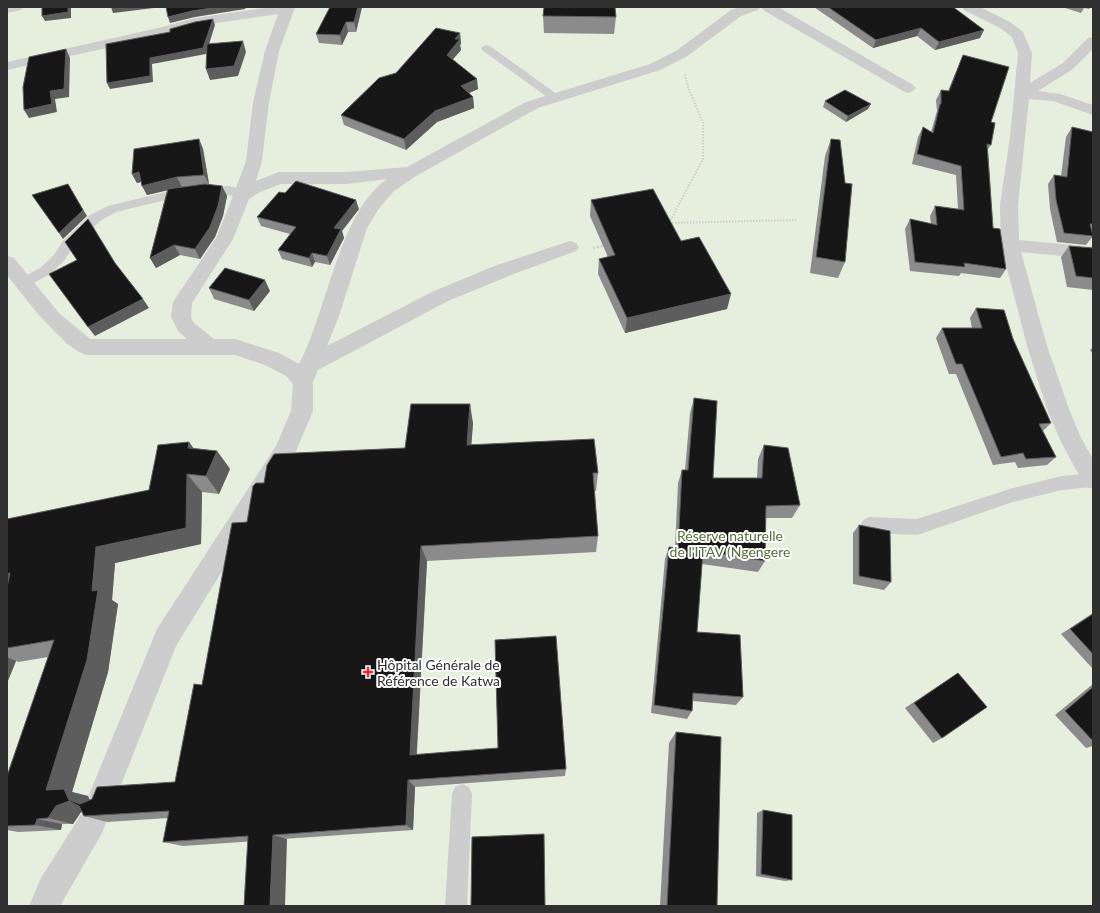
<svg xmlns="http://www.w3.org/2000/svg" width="1100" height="913" viewBox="0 0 1100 913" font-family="Lato,sans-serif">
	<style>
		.green { fill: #e6eedd }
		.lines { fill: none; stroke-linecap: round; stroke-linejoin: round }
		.path-far1 { stroke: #cdcdcd; stroke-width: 2; stroke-dasharray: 1.5 1.5; stroke-linecap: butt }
		.path { stroke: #cdcdcd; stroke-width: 2.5; stroke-dasharray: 2 2; stroke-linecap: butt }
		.service { fill: #cdcdcd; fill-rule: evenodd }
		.minor { fill: #cdcdcd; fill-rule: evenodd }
		.wall { fill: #8b8b8b }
		.shaded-wall { fill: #5d5d5d }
		.building { fill: #171717; stroke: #5d5d5d }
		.poi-dot { fill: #f42535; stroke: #fff; stroke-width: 1.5 }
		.labels { text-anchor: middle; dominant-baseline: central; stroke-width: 4; stroke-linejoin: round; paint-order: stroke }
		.park-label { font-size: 14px; fill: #537039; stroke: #fff }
		.poi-label { font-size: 14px; fill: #303030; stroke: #fff; text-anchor: start }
	</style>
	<rect width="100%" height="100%" fill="#fff"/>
	<rect class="green" x="7" y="7" width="1086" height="899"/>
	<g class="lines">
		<g class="path-far1">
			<polyline points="669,223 703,159 703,123 688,87 685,74"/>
			<polyline points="669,223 796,220"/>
		</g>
		<polyline class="path" points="593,248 606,245"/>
		<g class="service">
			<polygon points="486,45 490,46 558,95 560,97 558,99 550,99 482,50 481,48"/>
			<path d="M211 185C222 186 242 185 248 196L246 199 242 200 229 195 211 193 182 196 116 212 100 221 73 247 64 261 50 274 25 288 20 287 18 283 20 279 40 268 54 255 63 241 90 215 108 206 182 188Z"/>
			<polygon points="1093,473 1093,487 1062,490 1013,502 917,535 869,533 863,530 861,525 863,520 869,517 917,519 1013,488 1062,476"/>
			<polygon points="462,784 469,787 472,794 467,906 445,906 452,794 455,787"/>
		</g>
		<g class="minor">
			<polygon points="7,7 23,7 21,10 7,13"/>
			<path d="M272 7H295L279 51 269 102 262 161 256 181 279 172H347L407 167 526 102 650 64 676 51 731 10 740 7H760L758 10 741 16 686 57 660 70 538 108 416 176 394 191 380 207 367 228 339 316 327 346 434 291 497 265 570 241 576 243 579 247 576 251 511 275 448 301 318 370 313 382V411L296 451 176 646 113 805 103 809 93 805 89 795 157 629 276 446 291 411 293 384 286 376 265 365 235 355H86L79 352 66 343 37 313 7 275V256L14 258 59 313 90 339H187L179 332 171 317 173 302 216 238 233 196 246 161 253 102 265 51 278 14 197 26 161 36 7 70V62L158 28 195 18ZM387 179C339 212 327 312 299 364L279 353 235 339H214L193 322 191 317 192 303 233 239 249 199 260 192 281 184H347Z"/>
			<polygon points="761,7 778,7 913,85 916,88 913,91 908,93 903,91 763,10"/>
			<polygon points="962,7 980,7 1010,22 1023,32 1032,53 1030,83 1063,63 1088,38 1093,37 1093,49 1073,69 1038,91 1060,94 1093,105 1093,115 1053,101 1029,99 1018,205 1019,240 1093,247 1093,259 1021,252 1047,346 1069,409 1081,438 1093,459 1093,489 1085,486 1061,442 1047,409 1027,346 1001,245 1000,205 1010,137 1018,53 1012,37 1000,28 964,10"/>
			<polygon points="92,809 102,813 106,823 102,833 60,906 29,906 41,878 82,813"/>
		</g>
	</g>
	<g class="wall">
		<polygon points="362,7 356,32 348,32 342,45 319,43 316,34"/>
		<polygon points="814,7 953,7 980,38 935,50 917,36 873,48"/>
		<polygon points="1062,7 1091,7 1089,9 1084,8 1081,13"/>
		<polygon points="543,16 616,17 614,34 544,33"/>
		<polygon points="460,33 461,44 460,45 461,50 453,59 478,89 469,93 473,97 474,108 437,122 406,150 344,125 341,115 396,73"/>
		<polygon points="963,55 991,122 991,145 988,149 993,228 1006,269 1000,278 961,273 959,276 910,271 905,229 910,219 931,224 930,216 935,206 958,209 956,175 912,164 918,137 923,127 931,132 937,111 936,100 941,90 948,91"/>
		<polygon points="825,101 868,109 846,122 823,107"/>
		<polygon points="1072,127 1093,132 1093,228 1091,230 1093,236 1086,245 1057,242 1050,209 1048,184 1054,175 1061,176 1066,137"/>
		<polygon points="199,139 203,149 209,184 182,187 174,188 222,186 227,196 223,216 215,237 200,259 180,255 156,268 150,258 167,190 147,195 141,182 137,183 132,174"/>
		<polygon points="831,139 845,183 845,262 838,278 810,273 825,156"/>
		<polygon points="591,200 681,241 727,309 625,333 598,274 599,259 608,257 590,216"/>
		<polygon points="359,209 342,231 344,238 330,265 315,262 312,267 282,259 278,250 290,234 261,226 257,217"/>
		<polygon points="1069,246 1093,248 1093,290 1067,287 1061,257"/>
		<polygon points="209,288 270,291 254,311 214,299"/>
		<polygon points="976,308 1013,339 1051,423 1043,431 1056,457 1047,465 1018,468 1015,462 993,465 956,374 949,374 936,338 942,328 972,328 970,318"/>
		<polygon points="1093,347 1093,354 1090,350"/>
		<polygon points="694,398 713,478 757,478 758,459 764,445 800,505 792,518 766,518 765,561 758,572 702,564 697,632 743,697 736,705 693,701 692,711 687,719 651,713 665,559 669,547 675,548 678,483 682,470 685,470 690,413"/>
		<polygon points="473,423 471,444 598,473 596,491 594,491 598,536 596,552 427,561 417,754 566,769 565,776 415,787 413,830 183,846 163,842 168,818 107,822 84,816 82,812 81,812 73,824 62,824 61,830 18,832 7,830 7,776 48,657 18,662 16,661 7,683 7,519 149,490 194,448 217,451 230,469 219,494 202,492 201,544 115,563 112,600 118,604 108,672 72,792 88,796 90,800 175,782 247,522 264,483 405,448"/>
		<polygon points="859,525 891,582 884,590 853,584 853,533"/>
		<polygon points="1093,613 1093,669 1061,634"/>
		<polygon points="958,673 942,738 933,743 905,708"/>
		<polygon points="1093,684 1093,746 1086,748 1055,715"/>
		<polygon points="676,732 717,906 660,906 669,743"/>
		<polygon points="763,810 792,880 785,881 756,876 757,813"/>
		<polygon points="1048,905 1049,906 1028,906"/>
	</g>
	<g class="shaded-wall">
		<polygon points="68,7 71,7 71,18 45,21 42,16"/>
		<polygon points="111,7 162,7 113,13"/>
		<polygon points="218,7 246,7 245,9 195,17 170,23 168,17 192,11"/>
		<polygon points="358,7 362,7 356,32 354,22"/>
		<polygon points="213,19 215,25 206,54 152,64 153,82 110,89 107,83 150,58"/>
		<polygon points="346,22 348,32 342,45 340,35"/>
		<polygon points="921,28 917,36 873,48 876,40"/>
		<polygon points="984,30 980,38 935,50 939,42"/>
		<polygon points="460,33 461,44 460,45 461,50 448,65 447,55 455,39"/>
		<polygon points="243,41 246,52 238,76 210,80 206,69"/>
		<polygon points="66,49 70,58 69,97 55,99 57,112 29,118 24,110 50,91"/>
		<polygon points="477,79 478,89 462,96 461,86"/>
		<polygon points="473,97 474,108 437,122 406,150 404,139 435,111"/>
		<polygon points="871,104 868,109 846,122 848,116"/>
		<polygon points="199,139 203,149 209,184 204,175"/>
		<polygon points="139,172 144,181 137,183 132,174"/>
		<polygon points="177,177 182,187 147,195 142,186"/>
		<polygon points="222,186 227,196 223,216 215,237 200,259 195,249"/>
		<polygon points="71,190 87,216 63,239 59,233"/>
		<polygon points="356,200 359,209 342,231 344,238 330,265 327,256 334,228"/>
		<polygon points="88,219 94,228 121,273 115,263"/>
		<polygon points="174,245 180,255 156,268 150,258"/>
		<polygon points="312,253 315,262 312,267 309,258"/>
		<polygon points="265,280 270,291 254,311 249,300"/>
		<polygon points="731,294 727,309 625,333 627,318"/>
		<polygon points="143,299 149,308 95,336 88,327"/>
		<polygon points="470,404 473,423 470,463 467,445"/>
		<polygon points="189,442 203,461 188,448"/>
		<polygon points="217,451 230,469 219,494 206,476"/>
		<polygon points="187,474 202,492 201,544 115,563 112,600 118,604 108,672 72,792 88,796 92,806 80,804 69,800 46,790 92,591 96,547"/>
		<polygon points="421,546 427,561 416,763 410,755"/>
		<polygon points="10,573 7,594 7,574"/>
		<polygon points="7,657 16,661 7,683"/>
		<polygon points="408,780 415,787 413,830 406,825"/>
		<polygon points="69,801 93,808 81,812 73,824 48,818 56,806"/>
		<polygon points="37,819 62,824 61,830 35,825"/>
		<polygon points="273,835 287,839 285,906 270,906"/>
	</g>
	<g class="building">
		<polygon points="42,7 68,7 68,12 42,16"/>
		<polygon points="166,7 218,7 192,11 168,17"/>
		<polygon points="330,7 358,7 354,22 346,22 340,35 316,34"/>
		<polygon points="544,7 615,7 616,17 543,16"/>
		<polygon points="828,7 953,7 984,30 939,42 921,28 876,40"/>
		<polygon points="213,19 203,48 150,58 150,76 107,83 106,44 170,32 170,29 195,22"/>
		<polygon points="436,28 460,33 455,39 460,39 447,55 477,79 461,86 473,97 435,111 404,139 341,115 379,78 396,73"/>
		<polygon points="243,41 234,66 206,69 207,44"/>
		<polygon points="66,49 64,89 50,91 52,104 24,110 23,87 29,57"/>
		<polygon points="963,55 1009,67 991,122 995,123 991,145 987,144 993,228 1000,229 1006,269 964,263 965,267 915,262 910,219 937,225 935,206 964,210 961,166 917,154 923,127 933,133 940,104 941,104 941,90 949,91"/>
		<polygon points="845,90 871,104 848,116 825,101"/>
		<polygon points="1072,127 1093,132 1093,224 1090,224 1093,236 1064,233 1056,200 1054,175 1067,177"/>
		<polygon points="199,139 204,175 177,177 142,186 139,172 132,174 134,149"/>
		<polygon points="831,139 840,140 845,183 852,184 845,262 816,257"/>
		<polygon points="296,181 356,200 334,228 341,229 327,256 312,253 309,258 278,250 296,227 257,217 279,192 285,193"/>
		<polygon points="68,184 83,210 59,233 32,195"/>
		<polygon points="205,184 222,186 218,206 210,227 195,249 174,245 150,258 168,189"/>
		<polygon points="653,189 681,241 699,237 731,294 627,318 599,259 615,255 591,200"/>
		<polygon points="88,219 115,263 143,299 88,327 49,274 77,260 65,242"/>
		<polygon points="1069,246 1093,248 1093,278 1076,276"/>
		<polygon points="225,268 265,280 249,300 209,288"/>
		<polygon points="976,308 1004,310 1013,339 1051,423 1039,424 1056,457 1026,459 1023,453 1001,457 962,364 956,364 942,328 982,328"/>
		<polygon points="694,398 717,401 713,478 762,478 764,445 788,448 800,505 766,506 765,561 703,551 697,632 740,635 743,697 693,693 692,711 654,705 669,547 678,548 682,470 688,470"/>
		<polygon points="411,404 470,404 467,445 594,439 598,473 593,473 598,536 421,546 410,755 498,748 495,640 556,636 566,769 408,780 406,825 273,835 270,906 244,906 248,836 163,842 169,811 84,816 79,806 69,801 56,806 48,818 37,819 35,825 7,826 7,776 54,640 7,648 7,587 10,573 7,574 7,519 149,490 158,445 189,442 188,448 217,451 206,476 187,474 186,528 96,547 92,591 98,590 87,660 46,790 64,789 69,800 80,804 92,799 97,787 175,782 194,684 202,685 232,523 247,522 253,486 256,483 264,483 267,465 274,454 405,448"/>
		<polygon points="859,525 890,531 891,582 859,576"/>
		<polygon points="1093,614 1093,654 1070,629"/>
		<polygon points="958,673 987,707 942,738 914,703"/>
		<polygon points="1093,687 1093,741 1065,711"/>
		<polygon points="676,732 721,737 717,906 667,906"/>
		<polygon points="763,810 792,815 792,880 761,874"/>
		<polygon points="544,834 545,906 471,906 472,837"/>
	</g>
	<path class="poi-dot" d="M366 666h4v4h4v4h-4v4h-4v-4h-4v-4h4z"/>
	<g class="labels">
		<g class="park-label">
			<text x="730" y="535">Réserve naturelle<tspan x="730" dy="16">de l'ITAV (Ngengere</tspan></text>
		</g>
		<g class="poi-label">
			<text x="377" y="664">Hôpital Générale de<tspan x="377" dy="16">Référence de Katwa</tspan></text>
		</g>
	</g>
	<rect width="1100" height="913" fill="none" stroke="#303030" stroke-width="16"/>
</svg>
